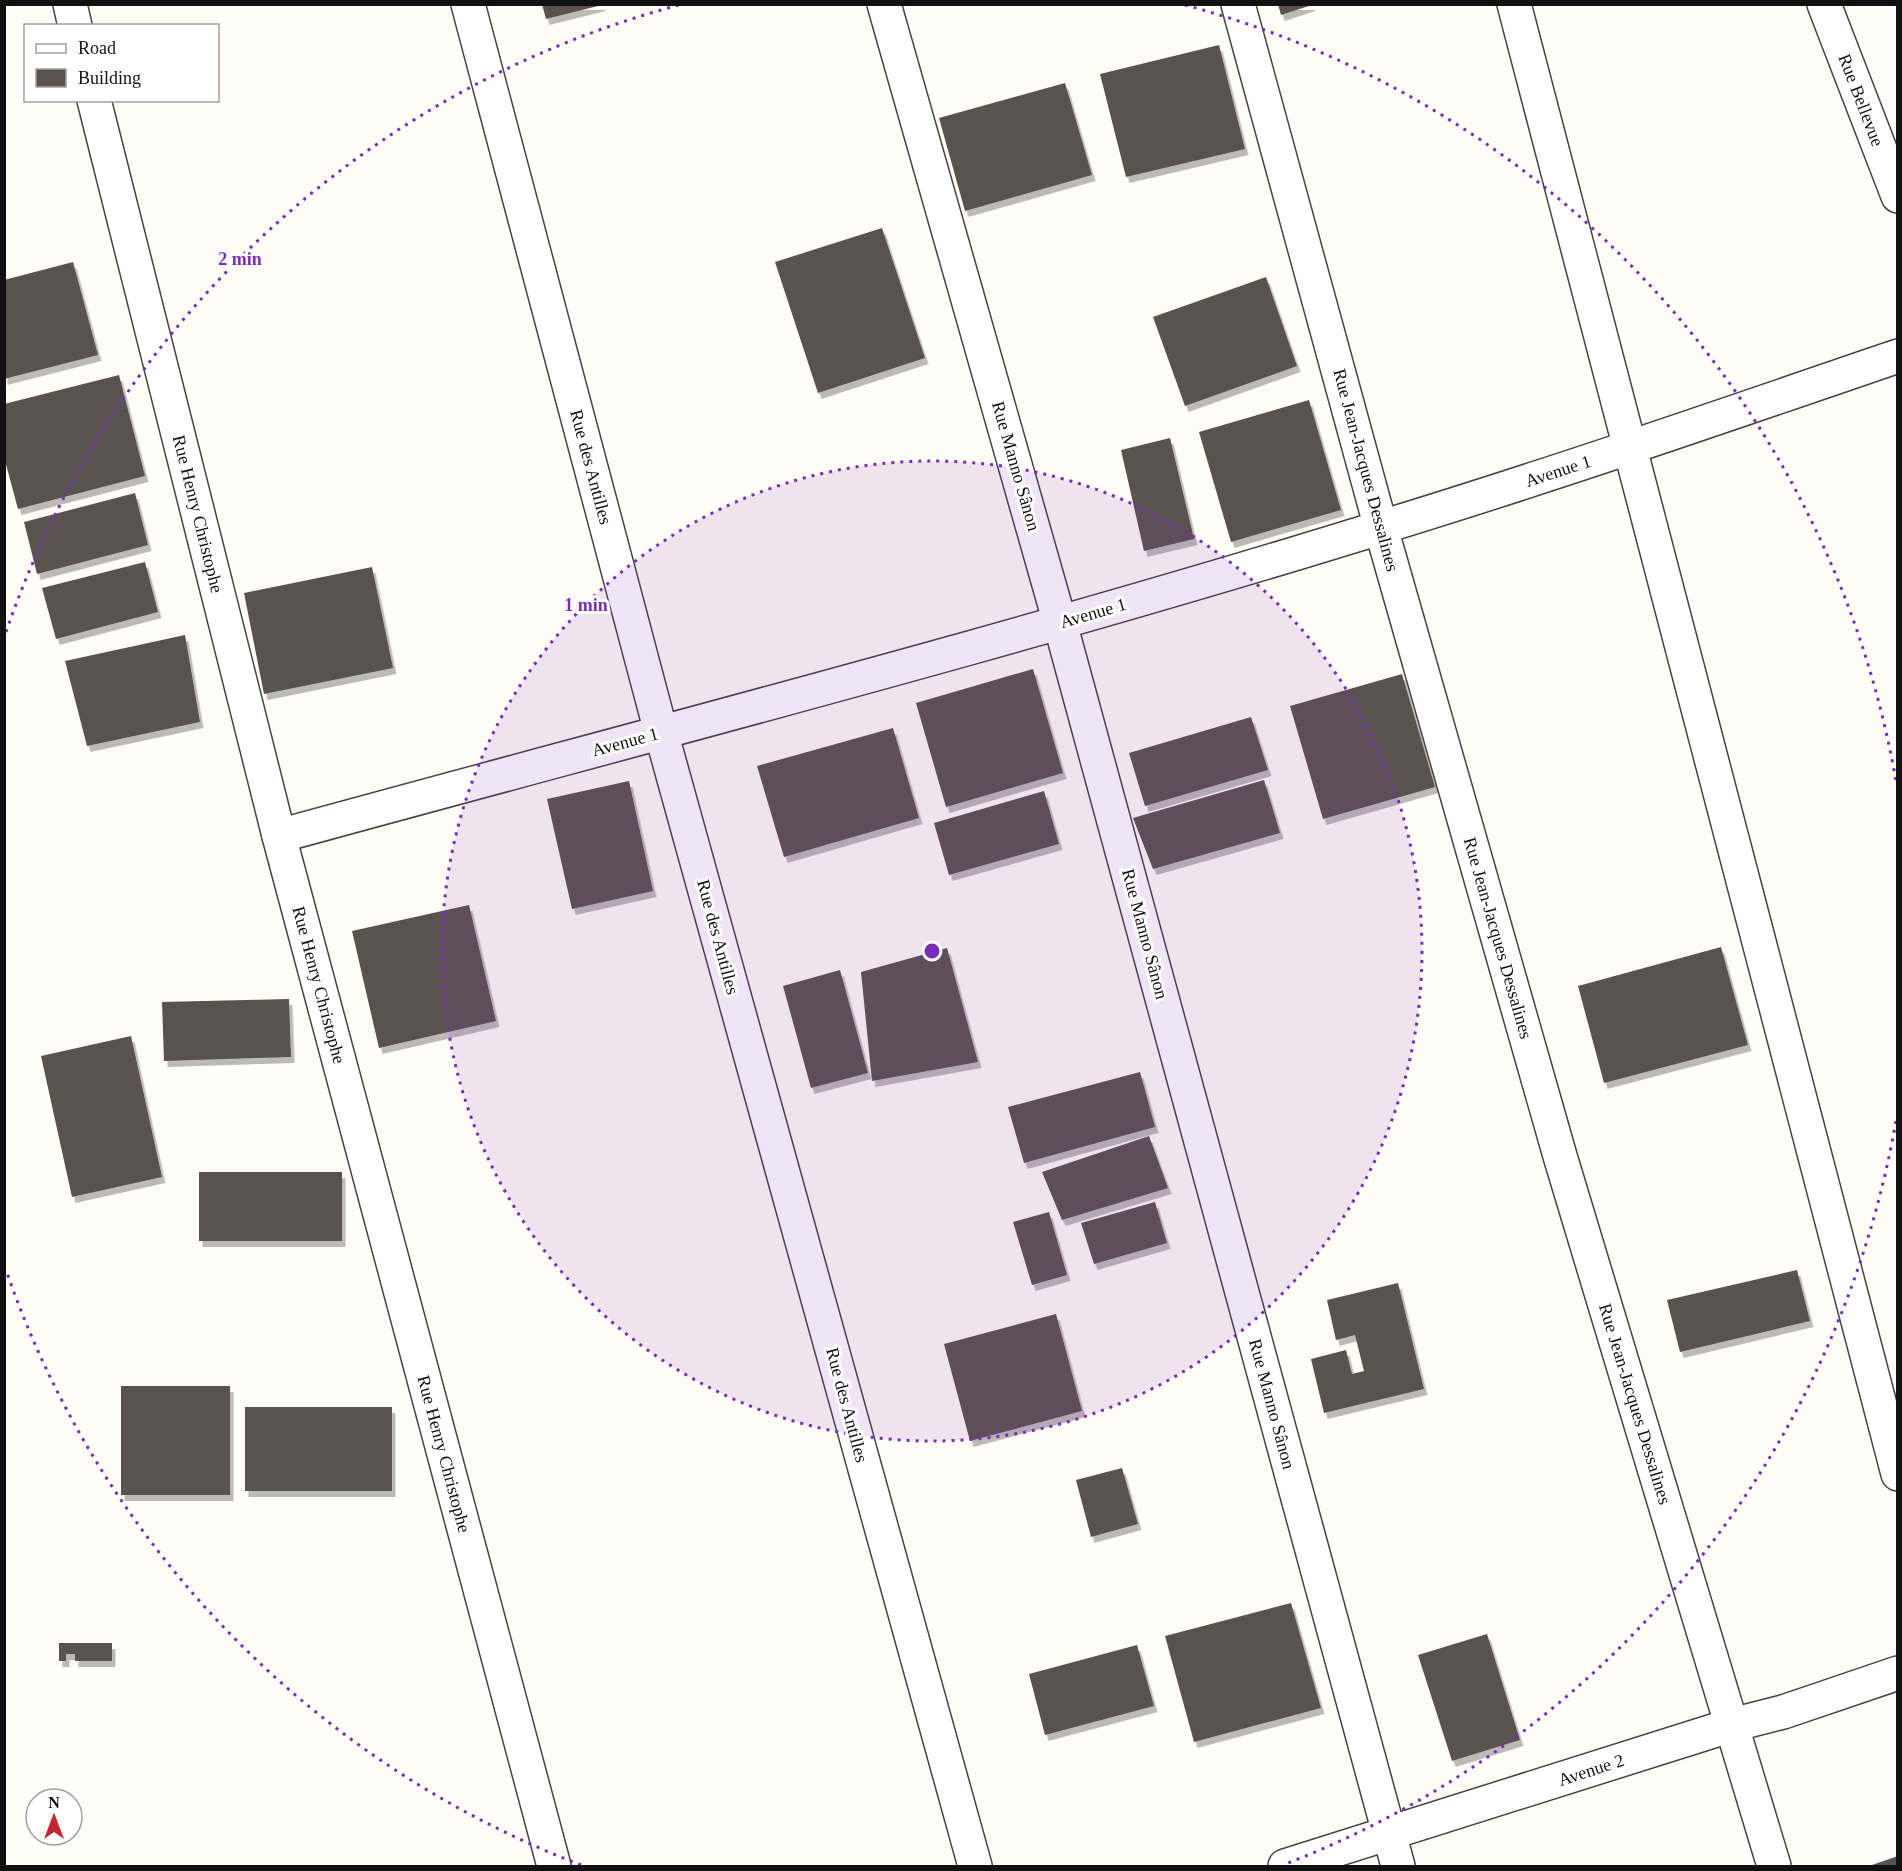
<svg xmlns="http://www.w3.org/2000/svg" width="1902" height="1871" viewBox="0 0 1902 1871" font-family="Georgia,serif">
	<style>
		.building { fill: #5a524d; filter: url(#shadow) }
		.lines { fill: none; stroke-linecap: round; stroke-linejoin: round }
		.street-casing { stroke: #444; stroke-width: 36 }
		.street { stroke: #fff; stroke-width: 33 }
		.ring { fill: none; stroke: #7b2cbf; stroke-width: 3; stroke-dasharray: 3 6 }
		.labels { text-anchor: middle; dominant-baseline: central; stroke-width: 6; stroke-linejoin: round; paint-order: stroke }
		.street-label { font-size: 18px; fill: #111; stroke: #fff }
		.centre { fill: #7b2cbf; stroke: #fff; stroke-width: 3 }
		.ring-label { font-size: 18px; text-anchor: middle; font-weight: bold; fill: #7b2cbf; stroke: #fff; stroke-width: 6; stroke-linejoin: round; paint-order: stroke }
	</style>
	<defs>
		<filter id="shadow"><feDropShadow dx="3.5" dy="6" stdDeviation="0" flood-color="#0004"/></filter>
	</defs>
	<rect width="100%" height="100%" fill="#fffdf5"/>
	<g class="building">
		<polygon points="542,4 602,4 602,5 546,19"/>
		<polygon points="1278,4 1311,4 1312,5 1281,15"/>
		<polygon points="1219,45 1245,149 1126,177 1100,74"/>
		<polygon points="1065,83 1092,175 965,211 939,118"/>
		<polygon points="882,228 925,358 818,393 775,262"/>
		<polygon points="73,262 98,355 4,379 4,280"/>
		<polygon points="1266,277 1297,366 1185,406 1153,317"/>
		<polygon points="119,375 145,476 18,509 4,457 4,404"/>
		<polygon points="1309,400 1341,510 1231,542 1199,432"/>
		<polygon points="1170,438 1194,539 1144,551 1121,450"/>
		<polygon points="135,493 148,545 37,574 24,522"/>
		<polygon points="145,562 158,612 56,639 42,588"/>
		<polygon points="372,567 393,668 264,694 244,593"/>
		<polygon points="185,635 200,722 87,746 65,661"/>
		<polygon points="1033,669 1063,773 946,807 916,703"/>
		<polygon points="1402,674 1435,787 1323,819 1290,706"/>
		<polygon points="1251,717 1268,770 1145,806 1129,753"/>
		<polygon points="893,728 919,818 784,857 757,766"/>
		<polygon points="1264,780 1280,833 1153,869 1133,818"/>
		<polygon points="629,781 653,891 572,909 547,799"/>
		<polygon points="1044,791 1059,844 949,875 934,823"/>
		<polygon points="469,905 496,1021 379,1048 352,931"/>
		<polygon points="1721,947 1748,1045 1604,1083 1578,986"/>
		<polygon points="947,948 978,1062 872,1081 861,972"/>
		<polygon points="840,970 868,1073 811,1088 783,986"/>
		<polygon points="289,999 291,1057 164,1061 162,1002"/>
		<polygon points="131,1036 162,1177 72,1197 41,1056"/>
		<polygon points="1140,1072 1155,1127 1024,1163 1008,1107"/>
		<polygon points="1149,1136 1168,1188 1062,1220 1042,1172"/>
		<rect x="199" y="1172" width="143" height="69"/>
		<polygon points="1155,1202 1167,1243 1094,1264 1081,1223"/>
		<polygon points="1049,1212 1067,1275 1032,1285 1013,1222"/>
		<polygon points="1797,1270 1810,1321 1680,1352 1667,1300"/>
		<polygon points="1398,1283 1424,1389 1324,1413 1311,1359 1346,1350 1352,1374 1364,1371 1355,1335 1336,1340 1327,1300"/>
		<polygon points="1056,1314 1082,1411 970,1441 944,1344"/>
		<rect x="121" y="1386" width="109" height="109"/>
		<rect x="245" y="1407" width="147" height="84"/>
		<polygon points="1122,1468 1138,1524 1091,1537 1076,1480"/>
		<polygon points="1291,1603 1321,1708 1194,1742 1165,1636"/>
		<polygon points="1487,1634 1520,1740 1452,1761 1418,1655"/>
		<polygon points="59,1643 112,1643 112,1661 75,1661 75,1654 66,1654 66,1661 59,1661"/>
		<polygon points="1137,1645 1154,1706 1045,1735 1029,1674"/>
		<polygon points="1898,1856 1898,1866 1869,1866"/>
	</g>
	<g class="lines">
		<defs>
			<g id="street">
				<polyline points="70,4 75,26"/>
				<polyline points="468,4 661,732 975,1866"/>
				<polyline points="884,4 1060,623 1398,1866"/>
				<polyline points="1238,4 1381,528 1560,1156 1774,1866"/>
				<polyline points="1514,4 1898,1474"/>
				<polyline points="1824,4 1898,196"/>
				<polyline points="94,100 279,836 554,1866"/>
				<path d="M279 836C647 735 1018 640 1382 527 1555 474 1726 415 1898 356"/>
				<polyline points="1285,1866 1732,1725 1783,1712 1898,1673"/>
			</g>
		</defs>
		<use href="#street" class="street-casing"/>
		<use href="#street" class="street"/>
	</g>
	<circle cx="932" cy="951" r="490" fill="#7b2cbf" fill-opacity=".12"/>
	<g class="ring">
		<circle cx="932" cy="951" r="490"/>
		<path d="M1896 1121A979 979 0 0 1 1283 1865M581 1865A979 979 0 0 1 6 1270M6 632A979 979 0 0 1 679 5M1185 5A979 979 0 0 1 1896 781"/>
	</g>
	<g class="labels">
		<g class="street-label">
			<text transform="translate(1861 100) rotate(69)">Rue Bellevue</text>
			<text transform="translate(1016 466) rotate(74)">Rue Manno Sânon</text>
			<text transform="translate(591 467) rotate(75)">Rue des Antilles</text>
			<text transform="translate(1366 470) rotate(75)">Rue Jean-Jacques Dessalines</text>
			<text transform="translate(1558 471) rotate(-18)">Avenue 1</text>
			<text transform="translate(198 514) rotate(76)">Rue Henry Christophe</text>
			<text transform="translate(1093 613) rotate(-16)">Avenue 1</text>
			<text transform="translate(625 742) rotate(-15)">Avenue 1</text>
			<text transform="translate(1145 934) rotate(75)">Rue Manno Sânon</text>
			<text transform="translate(718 937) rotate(75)">Rue des Antilles</text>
			<text transform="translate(1498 938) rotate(74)">Rue Jean-Jacques Dessalines</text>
			<text transform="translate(319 985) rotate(75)">Rue Henry Christophe</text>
			<text transform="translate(1272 1404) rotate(75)">Rue Manno Sânon</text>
			<text transform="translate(1635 1404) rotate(73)">Rue Jean-Jacques Dessalines</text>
			<text transform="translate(847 1405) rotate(75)">Rue des Antilles</text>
			<text transform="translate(444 1454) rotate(75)">Rue Henry Christophe</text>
			<text transform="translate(1591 1770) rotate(-18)">Avenue 2</text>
		</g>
	</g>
	<circle cx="932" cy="951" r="9" class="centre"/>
	<g class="ring-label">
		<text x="240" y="265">2 min</text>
		<text x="586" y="611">1 min</text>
	</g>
	<rect width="1902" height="1871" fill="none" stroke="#111111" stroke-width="12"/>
	<rect x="24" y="24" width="195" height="78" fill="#ffffff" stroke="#a0a0a0" stroke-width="1.5"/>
	<rect x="36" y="44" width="30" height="9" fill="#ffffff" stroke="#a0a0a0" stroke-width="1.5"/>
	<text x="78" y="54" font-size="18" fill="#111111">Road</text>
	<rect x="36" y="69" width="30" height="18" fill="#5a524d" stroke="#a0a0a0" stroke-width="1.5"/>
	<text x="78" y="84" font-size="18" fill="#111111">Building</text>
	<g transform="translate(54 1817)"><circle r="28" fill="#ffffff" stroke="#a0a0a0" stroke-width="1.5"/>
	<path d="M0-4.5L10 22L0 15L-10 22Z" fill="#c4262e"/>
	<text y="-9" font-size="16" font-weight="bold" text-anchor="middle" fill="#111111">N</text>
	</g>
</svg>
